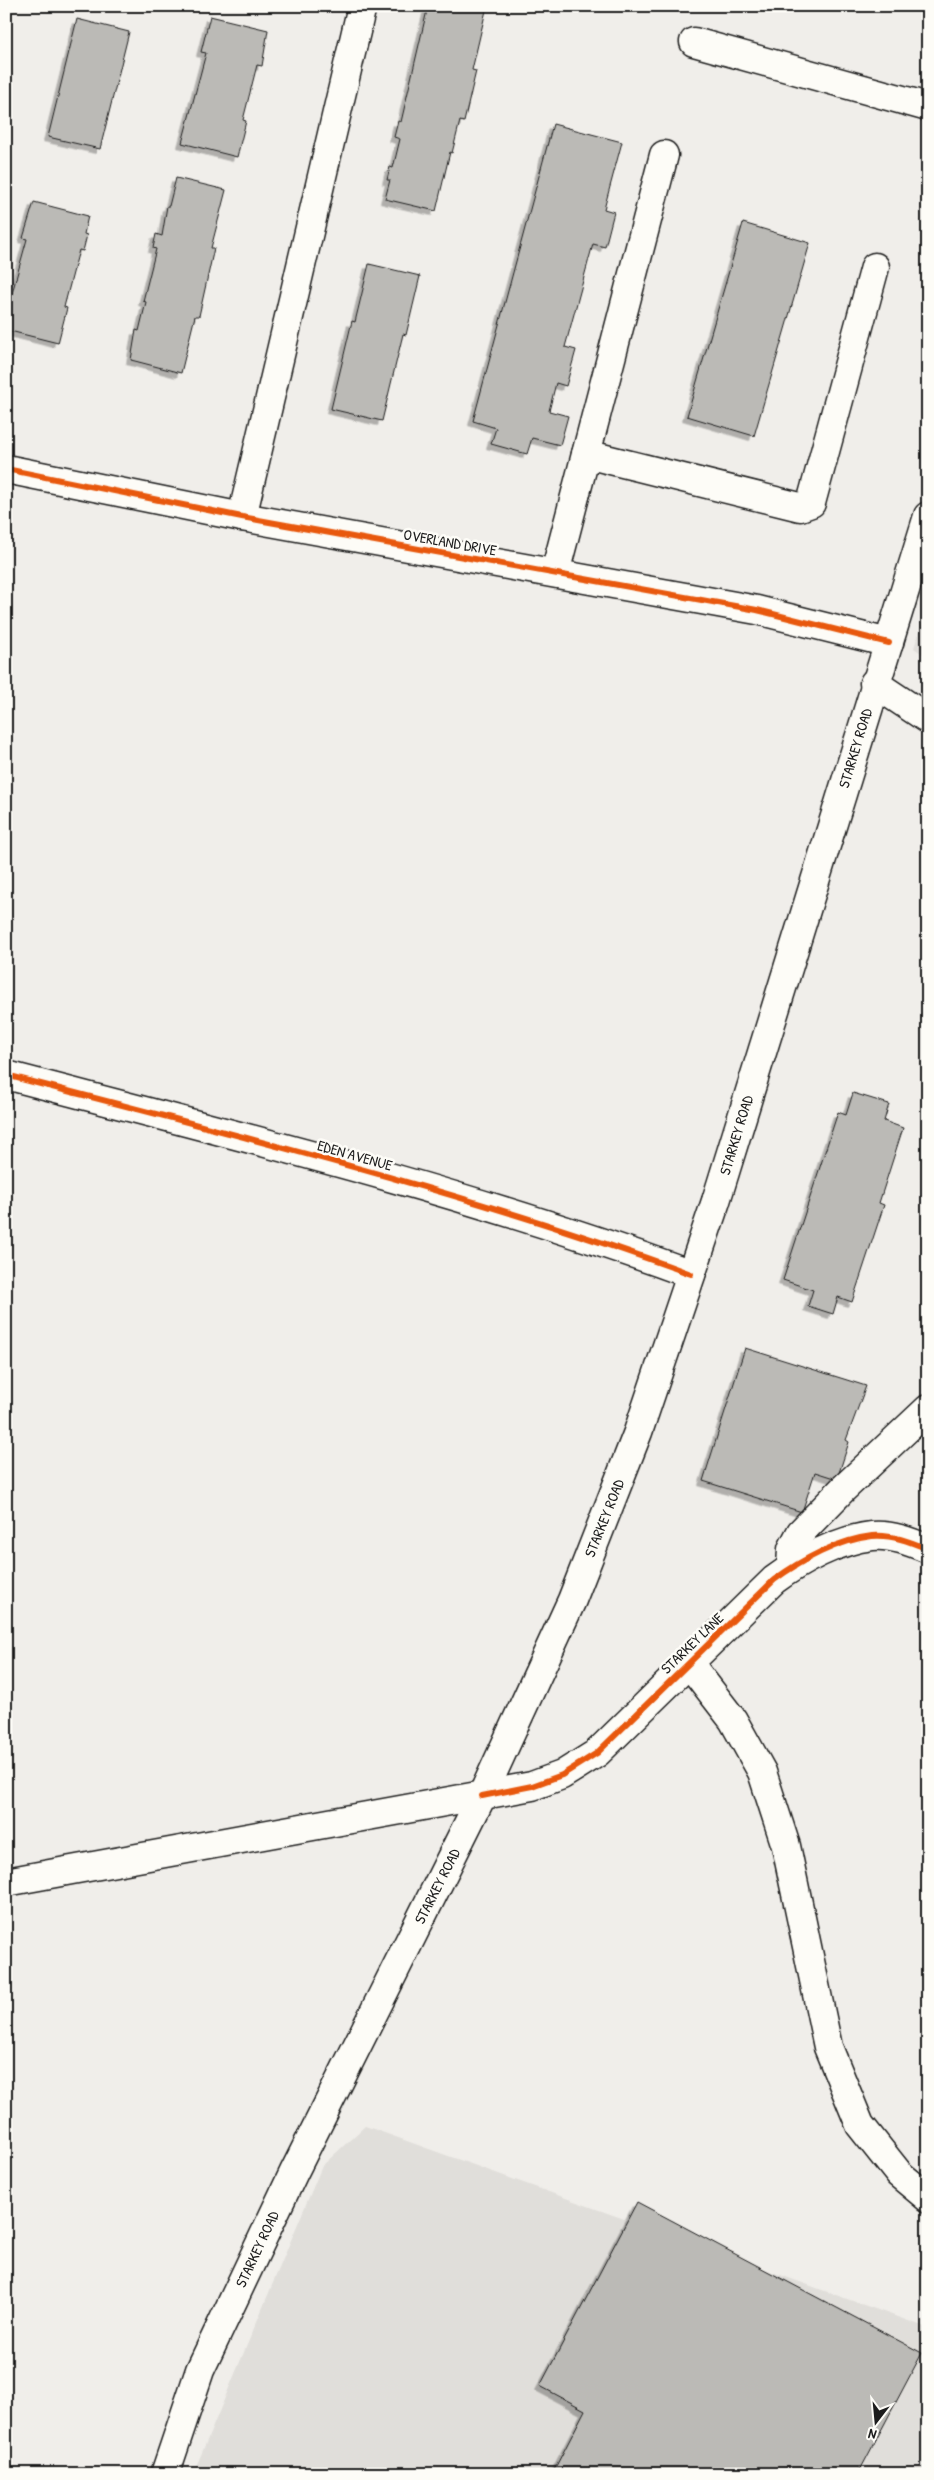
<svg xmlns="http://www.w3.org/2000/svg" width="934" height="2480" viewBox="0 0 934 2480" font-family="'Patrick Hand',sans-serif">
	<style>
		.built { fill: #e0deda }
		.building { fill: #bbbab6; stroke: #1c1c1c; filter: url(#shadow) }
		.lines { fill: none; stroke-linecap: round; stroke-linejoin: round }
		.minor-casing { stroke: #1c1c1c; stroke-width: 31 }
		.major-casing { stroke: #1c1c1c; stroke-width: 31 }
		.minor { stroke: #fdfcf7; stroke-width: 28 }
		.major { stroke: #fdfcf7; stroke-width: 28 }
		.cycleway-casing { stroke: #fdfcf7; stroke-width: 9 }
		.cycleway { stroke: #e8590c; stroke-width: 6 }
		.labels { text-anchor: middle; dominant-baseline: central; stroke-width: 5; stroke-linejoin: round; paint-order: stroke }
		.street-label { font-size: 15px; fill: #1c1c1c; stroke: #fdfcf7 }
	</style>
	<defs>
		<filter id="shadow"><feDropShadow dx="-4.5" dy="4.5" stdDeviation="0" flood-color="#0004"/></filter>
	</defs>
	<rect width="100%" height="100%" fill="#f0eeea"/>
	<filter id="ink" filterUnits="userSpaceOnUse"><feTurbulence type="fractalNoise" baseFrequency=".02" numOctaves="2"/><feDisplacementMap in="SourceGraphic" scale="10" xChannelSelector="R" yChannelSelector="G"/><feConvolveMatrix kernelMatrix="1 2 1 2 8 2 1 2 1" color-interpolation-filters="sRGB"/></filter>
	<g filter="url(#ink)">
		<g class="built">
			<polygon points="928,605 928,658 914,648"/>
			<polygon points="365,2126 928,2328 928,2474 193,2474 322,2166"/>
		</g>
		<g class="building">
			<polygon points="428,6 487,6 472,70 476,71 464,122 460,121 452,153 450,152 436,211 385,199 390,180 387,180 390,167 393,168 400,139 394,137 398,121 401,122"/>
			<polygon points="210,16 268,30 262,66 257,65 243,120 246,121 237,157 182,143 206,53 201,52"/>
			<polygon points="77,19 129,32 100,149 48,137"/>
			<polygon points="553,124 622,142 604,209 614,212 605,247 593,244 565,347 576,350 566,386 556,383 549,411 568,416 560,445 532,438 527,454 491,444 496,428 473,421"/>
			<polygon points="176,178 226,190 211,248 214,248 199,316 195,316 181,373 131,360 136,330 139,331 146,302 143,301 156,249 153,248 156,234 162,236 167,206 169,206"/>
			<polygon points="34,202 88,216 84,234 87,235 83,251 79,250 64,307 67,308 58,343 6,330 6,315 27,239 23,238"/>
			<polygon points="743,223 810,243 754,436 687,416"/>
			<polygon points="369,264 420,276 406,335 403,334 382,421 331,409 352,321 355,322"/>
			<polygon points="853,1093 889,1104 884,1121 903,1128 879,1203 884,1205 852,1302 838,1297 833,1314 808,1306 813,1290 783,1280 838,1112 846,1115"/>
			<polygon points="745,1348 866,1386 846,1440 849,1442 837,1479 815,1472 802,1512 703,1481"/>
			<polygon points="637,2202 922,2353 858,2474 552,2474 585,2410 540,2386"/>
		</g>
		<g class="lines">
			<defs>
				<g id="minor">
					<polyline points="694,42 928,107"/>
					<polyline points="586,454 800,507 811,503 875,267"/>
					<polyline points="6,469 242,517 757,610 889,643"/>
					<polyline points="242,517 362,6"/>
					<polyline points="555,573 664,155"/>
					<polyline points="874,683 928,719"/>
					<path d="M6 1075C236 1135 468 1192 691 1274"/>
					<polyline points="791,1567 792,1549 801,1532 843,1489 928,1409"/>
					<polyline points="689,1663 733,1720 762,1772 786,1846 828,2047 860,2125 899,2174 928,2198"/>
					<path d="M6 1882 532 1786 562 1775 597 1753 774 1580C801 1560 838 1540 872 1536 891 1534 911 1542 928 1549"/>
				</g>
				<polyline id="major" points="165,2474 200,2370 294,2172 482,1796 572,1600 638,1432 716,1201 928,516"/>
			</defs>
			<use href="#minor" class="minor-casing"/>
			<use href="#major" class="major-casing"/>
			<use href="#minor" class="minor"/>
			<use href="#major" class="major"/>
			<defs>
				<g id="cycleway">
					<polyline points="6,469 242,517 757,610 889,643"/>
					<path d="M6 1075C236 1135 468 1192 691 1274"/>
					<path d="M482 1796 532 1786 562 1775 597 1753 774 1580C801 1560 838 1540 872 1536 891 1534 911 1542 928 1549"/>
				</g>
			</defs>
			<use href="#cycleway" class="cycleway-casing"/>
			<use href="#cycleway" class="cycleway"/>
		</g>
	</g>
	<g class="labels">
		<g class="street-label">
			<text transform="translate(450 542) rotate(10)">OVERLAND DRIVE</text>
			<text transform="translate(855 748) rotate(-73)">STARKEY ROAD</text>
			<text transform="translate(736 1135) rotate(-73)">STARKEY ROAD</text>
			<text transform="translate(355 1155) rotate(16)">EDEN AVENUE</text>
			<text transform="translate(604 1518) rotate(-68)">STARKEY ROAD</text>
			<text transform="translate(692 1643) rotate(-44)">STARKEY LANE</text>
			<text transform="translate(437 1886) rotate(-63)">STARKEY ROAD</text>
			<text transform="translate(257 2249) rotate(-65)">STARKEY ROAD</text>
		</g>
	</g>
	<rect width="934" height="2480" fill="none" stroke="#fdfcf7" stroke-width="25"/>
	<rect x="12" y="12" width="909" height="2455" fill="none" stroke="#1c1c1c" stroke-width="2" filter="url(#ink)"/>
	<g transform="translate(876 2422) rotate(196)" stroke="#fdfcf7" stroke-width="4" paint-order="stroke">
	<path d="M0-4L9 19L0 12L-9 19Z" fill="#1c1c1c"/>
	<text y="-8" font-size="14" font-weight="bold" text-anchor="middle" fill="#1c1c1c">N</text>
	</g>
</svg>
